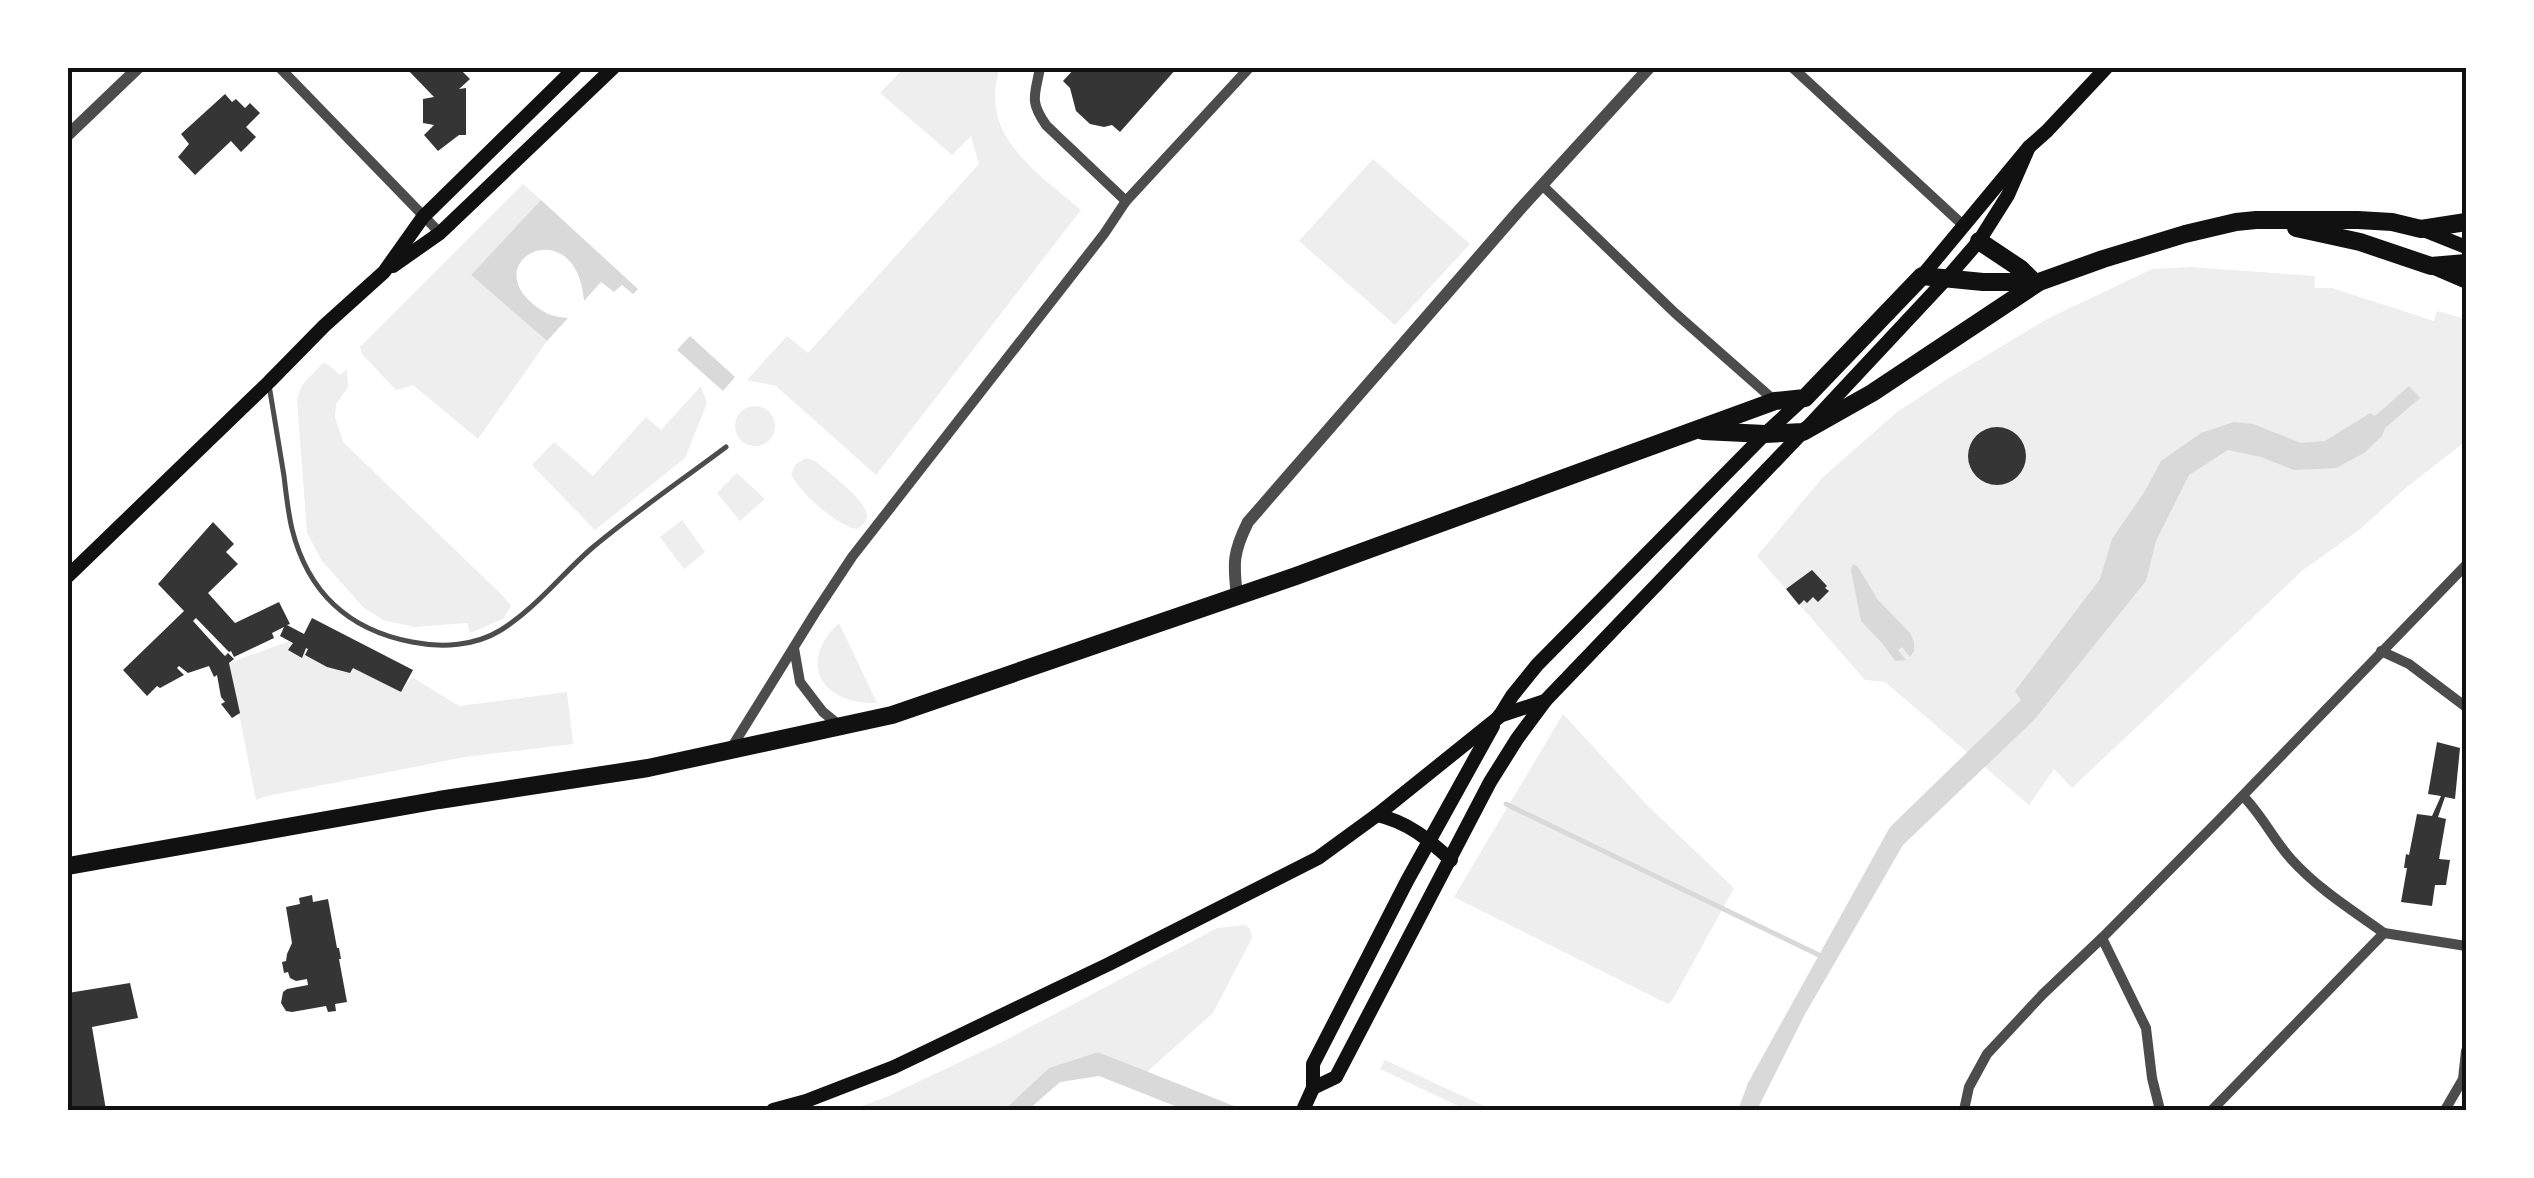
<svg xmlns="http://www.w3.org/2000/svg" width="2534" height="1178" viewBox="0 0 2534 1178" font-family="Quicksand,sans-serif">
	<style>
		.green { fill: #eee }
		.water { fill: #d9d9d9 }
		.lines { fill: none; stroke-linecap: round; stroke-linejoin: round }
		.stream { stroke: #d9d9d9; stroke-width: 5 }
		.building { fill: #353535 }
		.service { stroke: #4c4c4c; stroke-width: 5 }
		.minor { stroke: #4c4c4c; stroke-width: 10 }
		.tertiary { stroke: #4c4c4c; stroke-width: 12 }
		.secondary { stroke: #111; stroke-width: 14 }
		.primary { stroke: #111; stroke-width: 15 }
		.trunk { stroke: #111; stroke-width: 18 }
		.neatline { fill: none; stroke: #111; stroke-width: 4 }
	</style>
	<rect width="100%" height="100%" fill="#fff"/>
	<g class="green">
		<path d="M904 68H1000C977 135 1037 172 1081 210L876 475 776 386 747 380 787 336 808 353 979 164 971 136 952 155 880 93Z"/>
		<polygon points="1373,159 1470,244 1395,325 1299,241"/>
		<polygon points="523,184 541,200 471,275 547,341 478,439 413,385 396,390 362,354 360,347"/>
		<polygon points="2191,267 2315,276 2314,288 2332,288 2434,321 2437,311 2466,319 2466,441 2407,487 2359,530 2303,570 2072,788 2054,769 2029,805 1885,682 1865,680 1757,556 1822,478 1897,412 1949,378 2047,319 2152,269"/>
		<polygon points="323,363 329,365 340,375 347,369 348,387 336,404 335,417 343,442 503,596 511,606 503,619 470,633 467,623 414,627 383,620 363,607 322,561 307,533 297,399 302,385"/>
		<polygon points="701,386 707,403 685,458 595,530 532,465 554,442 593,476 646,417 661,430"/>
		<circle cx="755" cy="426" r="20"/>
		<path d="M806 458 815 461C827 471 869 502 867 517 866 524 862 525 857 529 838 527 799 492 791 474L796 464Z"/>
		<polygon points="737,473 765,499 740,521 717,493"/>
		<polygon points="682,520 705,552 684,569 660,537"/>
		<path d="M839 623 877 703C822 705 796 663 839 623Z"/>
		<polygon points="298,638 401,692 412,677 459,706 567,692 573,744 465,757 267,796 256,800 229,663"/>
		<polygon points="1563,714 1649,807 1734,888 1673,999 1668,1004 1454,897"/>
		<polygon points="1245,925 1250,929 1252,938 1213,1013 1147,1072 1098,1052 1049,1068 1004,1110 851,1110 886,1097 1000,1043 1217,928"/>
		<polygon points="1385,1060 1493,1110 1467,1110 1380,1069"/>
	</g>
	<g class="water">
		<path d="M541 200 638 289 633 294 622 285 614 292 601 282 584 301C577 211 478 258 533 304 545 314 553 317 568 318L547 341 471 275Z"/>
		<polygon points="690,336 735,377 723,391 677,350"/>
		<polygon points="2409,386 2420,398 2385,428 2382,436 2364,453 2336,468 2294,470 2261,457 2228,450 2189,475 2156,541 2146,581 2034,720 1903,845 1804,1016 1757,1110 1738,1110 1748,1083 1890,827 2021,700 2015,691 2100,579 2112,539 2145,491 2161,461 2201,433 2234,422 2253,424 2301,443 2325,441 2370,413 2375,416"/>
		<polygon points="1853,564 1858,567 1878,600 1910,633 1914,642 1914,651 1910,657 1902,647 1898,650 1906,660 1895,661 1883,644 1861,621 1851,570"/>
		<polygon points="1098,1052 1244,1110 1185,1110 1099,1076 1060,1082 1028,1110 1004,1110 1049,1068"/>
	</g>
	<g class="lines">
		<polyline class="stream" points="1506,804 1823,957"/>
	</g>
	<g class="building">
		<polygon points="406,68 459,68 470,79 459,89 466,88 466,135 459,135 438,151 424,135 434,125 423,123 423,99 434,97"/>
		<polygon points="1075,68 1177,68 1120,132 1112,125 1104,127 1090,124 1076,111 1070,88 1063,81"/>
		<polygon points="225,94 232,102 236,99 245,108 250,103 260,113 246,127 256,137 241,152 231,141 195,175 178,157 189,144 181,134"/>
		<circle cx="1997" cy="456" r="29"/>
		<polygon points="213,522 234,544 226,552 238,564 208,593 235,623 279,602 290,624 287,625 304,634 312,618 413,670 401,692 353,668 350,673 327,667 305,655 308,649 306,648 302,658 288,650 293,643 280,636 284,627 272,633 274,638 234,657 231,651 229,652 196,618 193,621 222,653 225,656 228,653 234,659 229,663 240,713 232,718 221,704 225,702 221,697 217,675 214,677 209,666 188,673 179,666 177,668 184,675 160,688 157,686 147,696 123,670 184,611 158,584"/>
		<polygon points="1812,570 1827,586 1825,588 1829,591 1818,602 1813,597 1807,603 1804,600 1799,605 1786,589"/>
		<polygon points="2437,742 2460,748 2455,799 2445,797 2438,817 2446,819 2439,859 2450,860 2446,885 2435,885 2432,906 2401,902 2407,868 2404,868 2406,854 2409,855 2417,814 2432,816 2441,796 2428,794"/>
		<polygon points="312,895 313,902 328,899 337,948 339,948 341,959 339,959 347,1002 335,1004 336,1011 328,1012 326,1006 292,1012 286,1011 281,1003 283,992 287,989 308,985 307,979 296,981 290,978 288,972 284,973 282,962 286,961 287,954 292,943 286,907 300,904 299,898"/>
		<polygon points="130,983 138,1018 92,1027 106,1110 68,1110 68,993"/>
	</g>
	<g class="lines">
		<path class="service" d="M269 385C274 416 279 446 284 476 286 494 288 512 292 529 308 593 349 630 412 642 442 648 475 646 501 630 536 608 561 575 592 548 635 512 682 480 726 447"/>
		<g class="minor">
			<polyline points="280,68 440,233"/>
			<path d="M1040 68C1035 95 1029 101 1046 125L1126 201"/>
			<polyline points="1793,68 1964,226"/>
			<polyline points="1542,185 1675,313 1775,401"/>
			<polyline points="794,648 800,682 823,712 839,725"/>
			<polyline points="2381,651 2409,664 2466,707"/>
			<polyline points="730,750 815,613 852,557 1104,234 1126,201 1249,68"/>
			<path d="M2243 796C2262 815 2273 839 2291 859 2318 889 2352 910 2384 933"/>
			<polyline points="2102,938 2146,1028 2152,1078 2160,1110"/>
			<polyline points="1964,1110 1969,1087 1987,1054 2043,994 2102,938 2221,818 2466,565"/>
			<polyline points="2212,1110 2384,933 2466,946"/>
			<polyline points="2445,1110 2463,1079 2466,1051"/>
		</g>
		<g class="tertiary">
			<polyline points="68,135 138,68"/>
			<path d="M1237 596C1233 563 1233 552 1248 522L1522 207 1649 68"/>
		</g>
		<g class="secondary">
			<polyline points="2421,229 2466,247"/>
			<polyline points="393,266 440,233 613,68"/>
			<polyline points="1922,276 2029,147 2047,131 2106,68"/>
			<polyline points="68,576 269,382 324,326 384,272 423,217 575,68"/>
			<polyline points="1499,716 1545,701"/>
			<path d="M1377 815C1408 822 1428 839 1451 860"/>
			<polyline points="1313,1088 1336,1077 1490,782 1517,739 1545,701 1803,432 1947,278 1979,241 2008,195 2029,147"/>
			<polyline points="773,1110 806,1101 894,1067 1109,964 1318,858 1377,815 1499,717 1512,696 1537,665 1765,434 1804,398"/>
			<polyline points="1303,1110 1313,1088 1313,1064 1407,881 1493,726"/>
		</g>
		<polyline class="primary" points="2431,266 2466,281"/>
		<g class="trunk">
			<polyline points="2296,228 2360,242 2431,266 2466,263"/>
			<polyline points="1979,241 2021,269 2035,283"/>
			<polyline points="1703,431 1765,434 1803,432 1872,393 2039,282 2103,259 2185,234 2236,222 2256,220 2358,220 2392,222 2421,229 2466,222"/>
			<polyline points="68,866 439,800 648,768 892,715 1296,576 1775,401 1805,398 1922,276 1983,282 2039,282"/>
		</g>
	</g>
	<rect width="2534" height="1178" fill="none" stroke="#ffffff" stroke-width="140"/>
	<rect x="70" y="70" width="2394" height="1038" class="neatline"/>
</svg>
